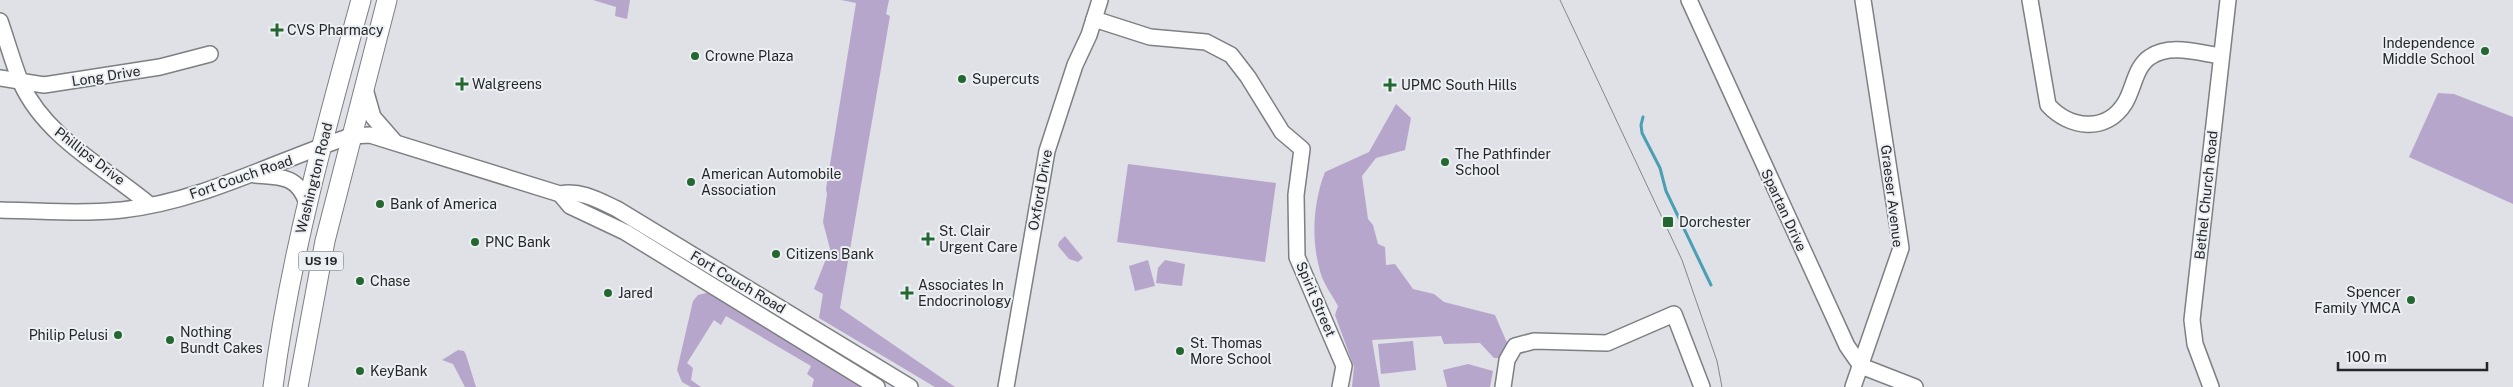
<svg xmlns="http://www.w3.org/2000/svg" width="2513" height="387" viewBox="0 0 2513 387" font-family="'Public Sans',sans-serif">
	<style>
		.green { fill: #b7a6cc }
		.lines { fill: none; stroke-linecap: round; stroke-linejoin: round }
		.stream { stroke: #499fb3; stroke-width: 3 }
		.minor-casing { stroke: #7d7f83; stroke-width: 18 }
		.major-casing { stroke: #7d7f83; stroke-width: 21 }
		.minor { stroke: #fff; stroke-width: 15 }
		.major { stroke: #fff; stroke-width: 19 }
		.tram { stroke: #848689; stroke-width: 1 }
		.poi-dot { fill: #256731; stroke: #eceff3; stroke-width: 2 }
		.labels { text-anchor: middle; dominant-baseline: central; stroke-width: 4; stroke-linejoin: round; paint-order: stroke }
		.shield { fill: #eceff3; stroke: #616264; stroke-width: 1 }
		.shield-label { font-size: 12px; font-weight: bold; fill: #252627 }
		.poi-label { font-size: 14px; fill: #252627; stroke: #eceff3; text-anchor: start }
		.street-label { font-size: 14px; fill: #252627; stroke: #eceff3 }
	</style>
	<rect width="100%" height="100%" fill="#dfe1e6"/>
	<g class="green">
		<polygon points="593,0 630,0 627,19 615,16 616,7"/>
		<polygon points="841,0 889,0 886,14 890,16 840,308 955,387 935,387 819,318 823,294 814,289 830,249 823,222 827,194 826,189 856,3"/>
		<polygon points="2438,93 2454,94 2513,117 2513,204 2409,157"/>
		<path d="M1396 104 1411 118 1405 150 1376 158 1362 176 1368 219 1373 225 1378 244 1385 247 1386 265 1395 264 1413 289 1434 294 1444 302 1495 315 1508 345 1503 358H1494L1480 343 1444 344 1441 336 1372 340 1380 387H1352L1354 367 1335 315 1338 306C1332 295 1323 283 1320 271 1311 239 1313 203 1325 172L1369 152Z"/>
		<polygon points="1128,164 1276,183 1265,262 1117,242"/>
		<polygon points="1065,236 1083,258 1078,262 1069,259 1058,246 1059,242"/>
		<polygon points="1148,260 1155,286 1135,291 1129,266"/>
		<polygon points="1165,260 1185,264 1182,286 1156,283 1158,268"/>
		<polygon points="706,293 712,294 866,387 812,387 814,379 807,374 811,366 726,316 721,325 714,320 687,363 693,368 691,380 701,387 691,387 682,382 677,370 693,301 698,295"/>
		<polygon points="1413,341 1416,370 1381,374 1378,344"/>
		<polygon points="458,350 464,351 466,355 476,387 465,387 453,364 442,360"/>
		<polygon points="1468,364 1493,371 1490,387 1447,387 1443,370"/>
	</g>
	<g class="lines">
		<polyline class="stream" points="1643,117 1641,125 1642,133 1660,168 1666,191 1711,285"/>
		<defs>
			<g id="minor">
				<polyline points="1689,0 1847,346 1861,366 1915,387"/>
				<path d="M2030 0 2048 105C2069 128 2106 134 2125 103 2134 88 2135 67 2150 57 2170 43 2199 53 2221 56"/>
				<polyline points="1094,19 1150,37 1206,42 1231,55 1248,77 1282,132 1302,149 1296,195 1297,257 1344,366 1340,387"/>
				<path d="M0 21C7 41 13 63 21 83 46 138 106 168 150 205"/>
				<polyline points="0,78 44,85 160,67 210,54"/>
				<polyline points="365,89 373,117 394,141"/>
				<path d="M255 175C281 177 297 175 307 203"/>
				<polyline points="560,194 570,206 625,232 877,387"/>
				<path d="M0 210C41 211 82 214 122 210 203 201 275 161 351 136L370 135 560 194C581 190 598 200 617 209L910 387"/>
				<polyline points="1006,387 1047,151 1075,65 1089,35 1100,0"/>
				<polyline points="1503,387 1507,360 1515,346 1534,341 1607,343 1674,314 1702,387"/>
				<polyline points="1853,387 1901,248 1863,0"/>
				<polyline points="2211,387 2195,344 2192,320 2228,0"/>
			</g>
			<g id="major">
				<path d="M273 387C290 256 326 127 361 0"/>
				<polyline points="298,387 325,241 387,0"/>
			</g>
		</defs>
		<use href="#minor" class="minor-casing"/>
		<use href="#major" class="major-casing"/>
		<use href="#minor" class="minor"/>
		<use href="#major" class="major"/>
		<polyline class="tram" points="1560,0 1682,260 1717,361 1722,387"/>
	</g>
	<g class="poi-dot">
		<path d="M274.5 22.5h5v5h5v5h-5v5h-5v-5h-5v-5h5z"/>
		<circle cx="2485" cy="51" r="5"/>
		<circle cx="695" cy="56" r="5"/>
		<circle cx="962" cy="79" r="5"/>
		<path d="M459.5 76.5h5v5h5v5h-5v5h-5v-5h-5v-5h5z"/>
		<path d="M1387.5 77.5h5v5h5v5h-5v5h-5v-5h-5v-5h5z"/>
		<circle cx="1445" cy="162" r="5"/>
		<circle cx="691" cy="182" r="5"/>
		<circle cx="380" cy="204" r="5"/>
		<rect x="1662" y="216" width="12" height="12" rx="2.5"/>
		<path d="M925.5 231.5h5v5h5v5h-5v5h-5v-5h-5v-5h5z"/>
		<circle cx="475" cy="242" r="5"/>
		<circle cx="776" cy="254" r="5"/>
		<circle cx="360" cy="281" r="5"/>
		<circle cx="608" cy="293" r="5"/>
		<path d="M904.5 285.5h5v5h5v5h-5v5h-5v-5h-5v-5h5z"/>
		<circle cx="2411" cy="300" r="5"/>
		<circle cx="118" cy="335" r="5"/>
		<circle cx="170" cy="340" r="5"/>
		<circle cx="1180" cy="351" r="5"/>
		<circle cx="360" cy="371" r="5"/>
	</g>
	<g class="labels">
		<rect class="shield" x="298.5" y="251.5" width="45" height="19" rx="4"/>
		<g class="shield-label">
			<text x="321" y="261">US 19</text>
		</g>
		<g class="poi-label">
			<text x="287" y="30">CVS Pharmacy</text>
			<text x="2475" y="43" text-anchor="end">Independence<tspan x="2475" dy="16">Middle School</tspan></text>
			<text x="705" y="56">Crowne Plaza</text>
			<text x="972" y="79">Supercuts</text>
			<text x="472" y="84">Walgreens</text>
			<text x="1401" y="85">UPMC South Hills</text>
			<text x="1455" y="154">The Pathfinder<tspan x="1455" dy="16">School</tspan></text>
			<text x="701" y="174">American Automobile<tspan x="701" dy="16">Association</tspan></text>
			<text x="390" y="204">Bank of America</text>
			<text x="1679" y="222">Dorchester</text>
			<text x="939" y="231">St. Clair<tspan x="939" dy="16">Urgent Care</tspan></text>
			<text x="485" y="242">PNC Bank</text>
			<text x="786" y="254">Citizens Bank</text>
			<text x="370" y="281">Chase</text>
			<text x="918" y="285">Associates In<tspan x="918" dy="16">Endocrinology</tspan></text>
			<text x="2401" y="292" text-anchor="end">Spencer<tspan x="2401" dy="16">Family YMCA</tspan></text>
			<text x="618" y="293">Jared</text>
			<text x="180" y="332">Nothing<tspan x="180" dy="16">Bundt Cakes</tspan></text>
			<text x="108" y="335" text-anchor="end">Philip Pelusi</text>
			<text x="1190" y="343">St. Thomas<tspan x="1190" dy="16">More School</tspan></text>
			<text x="370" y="371">KeyBank</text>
		</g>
		<g class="street-label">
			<text transform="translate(106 76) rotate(-9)">Long Drive</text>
			<text transform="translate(90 156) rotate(38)">Phillips Drive</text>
			<text transform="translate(241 177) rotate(-19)">Fort Couch Road</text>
			<text transform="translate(314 178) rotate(-76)">Washington Road</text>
			<text transform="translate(1040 190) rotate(-80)">Oxford Drive</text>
			<text transform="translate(2206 195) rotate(-84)">Bethel Church Road</text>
			<text transform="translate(1892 196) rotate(83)">Graeser Avenue</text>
			<text transform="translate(1784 210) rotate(65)">Spartan Drive</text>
			<text transform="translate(738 282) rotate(31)">Fort Couch Road</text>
			<text transform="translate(1316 299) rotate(67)">Spirit Street</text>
		</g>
	</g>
	<path d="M2338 362v8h149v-8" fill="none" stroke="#252627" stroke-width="2.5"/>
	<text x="2346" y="362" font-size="15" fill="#252627" stroke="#eceff3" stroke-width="4" paint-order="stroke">100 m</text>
</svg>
